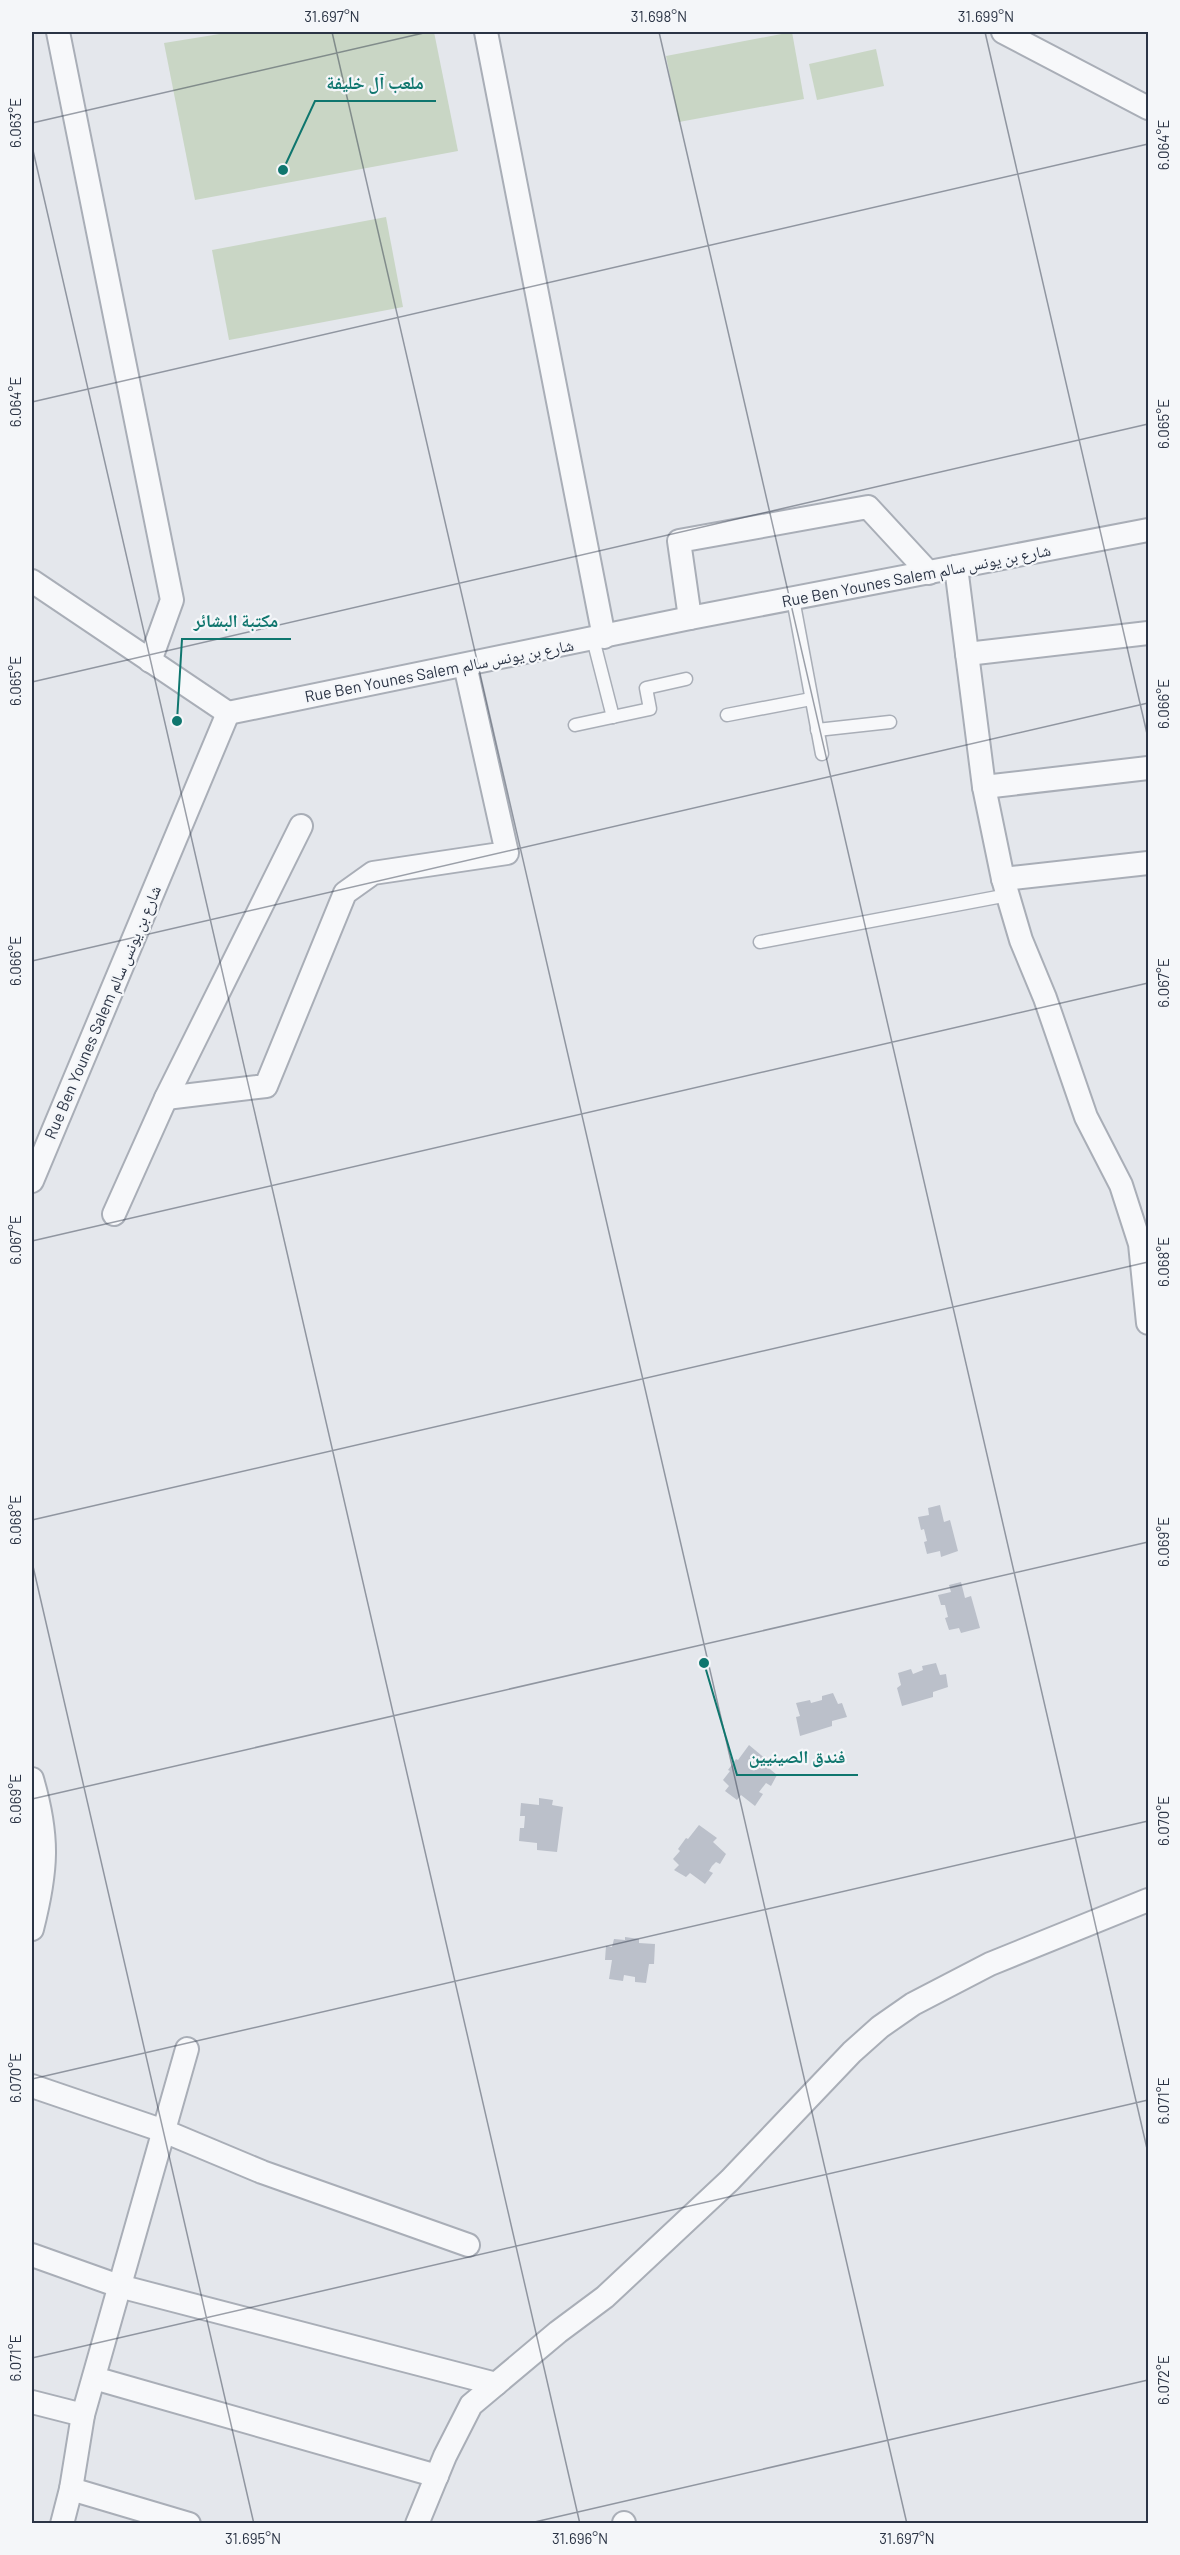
<svg xmlns="http://www.w3.org/2000/svg" width="1180" height="2555" viewBox="0 0 1180 2555" font-family="Barlow,'Noto Naskh Arabic',sans-serif">
	<style>
		.green { fill: #c9d6c5 }
		.building { fill: #bbc0ca }
		.lines { fill: none; stroke-linecap: round; stroke-linejoin: round }
		.service-casing { stroke: #a9aeb7; stroke-width: 15 }
		.minor-casing { stroke: #a9aeb7; stroke-width: 26 }
		.service { stroke: #f7f8fa; stroke-width: 12 }
		.minor { stroke: #f7f8fa; stroke-width: 22 }
		.ticks { fill: none; stroke: #2b3445; stroke-width: 1.5; stroke-opacity: 0.45 }
		.labels { text-anchor: middle; dominant-baseline: central; stroke-width: 4.5; stroke-linejoin: round; paint-order: stroke }
		.street-label { font-size: 16px; fill: #2b3445; stroke: #f4f6f9 }
		.leader { fill: none; stroke: #0f766e; stroke-width: 2 }
		.callout-dot { fill: #0f766e; stroke: #f4f6f9; stroke-width: 2 }
		.callout-label { font-size: 18px; text-anchor: middle; font-weight: bold; fill: #0f766e; stroke: #f4f6f9; stroke-width: 4.5; stroke-linejoin: round; paint-order: stroke }
		.neatline { fill: none; stroke: #2b3445; stroke-width: 2 }
		.ticks-label { font-size: 15px; text-anchor: middle; fill: #2b3445 }
	</style>
	<rect width="100%" height="100%" fill="#e4e7ec"/>
	<g class="green">
		<polygon points="232,32 434,32 458,151 195,200 164,43"/>
		<polygon points="792,32 804,99 679,122 666,56"/>
		<polygon points="876,49 884,86 817,100 809,64"/>
		<polygon points="386,217 403,307 229,340 212,250"/>
	</g>
	<g class="building">
		<polygon points="940,1505 944,1522 950,1520 958,1551 941,1557 940,1551 927,1554 924,1542 927,1541 924,1529 921,1530 918,1517 929,1515 928,1508"/>
		<polygon points="961,1582 965,1598 971,1596 980,1628 961,1633 959,1628 949,1630 945,1618 948,1617 945,1605 941,1605 938,1595 951,1592 949,1585"/>
		<polygon points="936,1663 940,1675 946,1674 948,1687 933,1692 933,1697 902,1706 897,1688 901,1685 898,1673 911,1669 913,1674 923,1670 922,1666"/>
		<polygon points="833,1693 838,1704 842,1703 847,1717 832,1721 832,1726 800,1736 796,1717 800,1716 796,1703 810,1700 811,1703 822,1700 822,1696"/>
		<polygon points="749,1745 767,1760 764,1764 777,1775 771,1786 766,1783 759,1792 763,1794 755,1806 741,1795 737,1800 725,1791 729,1786 723,1780 730,1771 728,1770 736,1759 738,1760"/>
		<polygon points="539,1798 553,1800 552,1805 563,1807 557,1852 537,1850 537,1843 519,1841 520,1828 524,1828 525,1816 520,1816 521,1803 539,1805"/>
		<polygon points="699,1825 717,1838 713,1842 726,1854 720,1864 716,1862 712,1866 709,1871 713,1873 705,1884 690,1873 686,1877 674,1870 679,1865 673,1859 680,1851 678,1849 686,1838 688,1839"/>
		<polygon points="625,1937 639,1939 639,1943 655,1944 654,1964 649,1964 646,1983 635,1982 635,1977 624,1975 623,1981 609,1979 612,1960 605,1960 606,1946 612,1947 614,1939 625,1940"/>
	</g>
	<g class="lines">
		<defs>
			<g id="service">
				<polyline points="793,599 822,754"/>
				<polyline points="593,639 613,717"/>
				<polyline points="727,715 811,699"/>
				<polyline points="575,725 650,709 646,688 686,679"/>
				<polyline points="817,730 890,722"/>
				<polyline points="760,942 1008,895"/>
			</g>
			<g id="minor">
				<polyline points="58,32 172,600 150,661"/>
				<polyline points="486,32 604,637"/>
				<polyline points="1003,32 1148,108"/>
				<polyline points="956,567 984,787 1003,879 1021,940 1045,998 1086,1117 1121,1185 1140,1244 1148,1323"/>
				<polyline points="32,581 228,713"/>
				<polyline points="690,618 679,541 868,507 929,573"/>
				<polyline points="967,654 1148,633"/>
				<polyline points="228,713 690,618 1148,530"/>
				<polyline points="984,787 1148,768"/>
				<polyline points="1003,879 1148,863"/>
				<polyline points="166,1098 266,1086 345,893 373,873 507,853 465,665"/>
				<polyline points="32,1181 228,713"/>
				<polyline points="114,1214 166,1098 301,826"/>
				<path d="M32 1779C49 1837 47 1870 32 1929"/>
				<polyline points="32,2086 164,2131 262,2172 468,2245"/>
				<polyline points="32,2255 119,2286 496,2384"/>
				<polyline points="94,2378 437,2476"/>
				<polyline points="32,2402 83,2415"/>
				<polyline points="71,2489 189,2524"/>
				<polyline points="62,2524 71,2489 83,2415 187,2049"/>
				<polyline points="417,2524 445,2456 471,2405 558,2332 605,2297 730,2180 852,2052 880,2027 913,2004 990,1964 1148,1900"/>
				<polyline points="624,2524 624,2523"/>
			</g>
		</defs>
		<use href="#service" class="service-casing"/>
		<use href="#minor" class="minor-casing"/>
		<use href="#service" class="service"/>
		<use href="#minor" class="minor"/>
	</g>
	<path class="ticks" d="M332 32 907 2524M659 32 1148 2153M985 32 1148 738M32 123 428 32M32 146 580 2524M32 402 1148 144M32 682 1148 424M32 961 1148 703M32 1241 1148 983M32 1520 1148 1262M32 1562 254 2524M32 1799 1148 1542M32 2079 1148 1821M32 2358 1148 2100M526 2524 1148 2380"/>
	<g class="labels">
		<g class="street-label">
			<text transform="translate(916 575) rotate(-11)">Rue Ben Younes Salem شارع بن يونس سالم</text>
			<text transform="translate(439 670) rotate(-11)">Rue Ben Younes Salem شارع بن يونس سالم</text>
			<text transform="translate(102 1012) rotate(-67)">Rue Ben Younes Salem شارع بن يونس سالم</text>
		</g>
	</g>
	<path class="leader" d="M283 170L315 101H436M177 721L182 639H291M704 1663L737 1775H858"/>
	<g class="callout-dot">
		<circle cx="283" cy="170" r="6"/>
		<circle cx="177" cy="721" r="6"/>
		<circle cx="704" cy="1663" r="6"/>
	</g>
	<g class="callout-label">
		<text x="375" y="89">ملعب آل خليفة</text>
		<text x="236" y="627">مكتبة البشائر</text>
		<text x="797" y="1763">فندق الصينيين</text>
	</g>
	<rect width="1180" height="2555" fill="none" stroke="#f4f6f9" stroke-width="66"/>
	<rect x="33" y="33" width="1114" height="2489" class="neatline"/>
	<g class="ticks-label">
		<text x="332" y="22">31.697°N</text>
		<text x="659" y="22">31.698°N</text>
		<text x="986" y="22">31.699°N</text>
		<text transform="translate(16 123) rotate(-90)" y="5">6.063°E</text>
		<text transform="translate(1164 145) rotate(-90)" y="5">6.064°E</text>
		<text transform="translate(16 402) rotate(-90)" y="5">6.064°E</text>
		<text transform="translate(1164 424) rotate(-90)" y="5">6.065°E</text>
		<text transform="translate(16 681) rotate(-90)" y="5">6.065°E</text>
		<text transform="translate(1164 704) rotate(-90)" y="5">6.066°E</text>
		<text transform="translate(16 961) rotate(-90)" y="5">6.066°E</text>
		<text transform="translate(1164 983) rotate(-90)" y="5">6.067°E</text>
		<text transform="translate(16 1240) rotate(-90)" y="5">6.067°E</text>
		<text transform="translate(1164 1262) rotate(-90)" y="5">6.068°E</text>
		<text transform="translate(16 1520) rotate(-90)" y="5">6.068°E</text>
		<text transform="translate(1164 1542) rotate(-90)" y="5">6.069°E</text>
		<text transform="translate(16 1799) rotate(-90)" y="5">6.069°E</text>
		<text transform="translate(1164 1821) rotate(-90)" y="5">6.070°E</text>
		<text transform="translate(16 2078) rotate(-90)" y="5">6.070°E</text>
		<text transform="translate(1164 2101) rotate(-90)" y="5">6.071°E</text>
		<text transform="translate(16 2358) rotate(-90)" y="5">6.071°E</text>
		<text transform="translate(1164 2380) rotate(-90)" y="5">6.072°E</text>
		<text x="253" y="2544">31.695°N</text>
		<text x="580" y="2544">31.696°N</text>
		<text x="907" y="2544">31.697°N</text>
	</g>
</svg>
